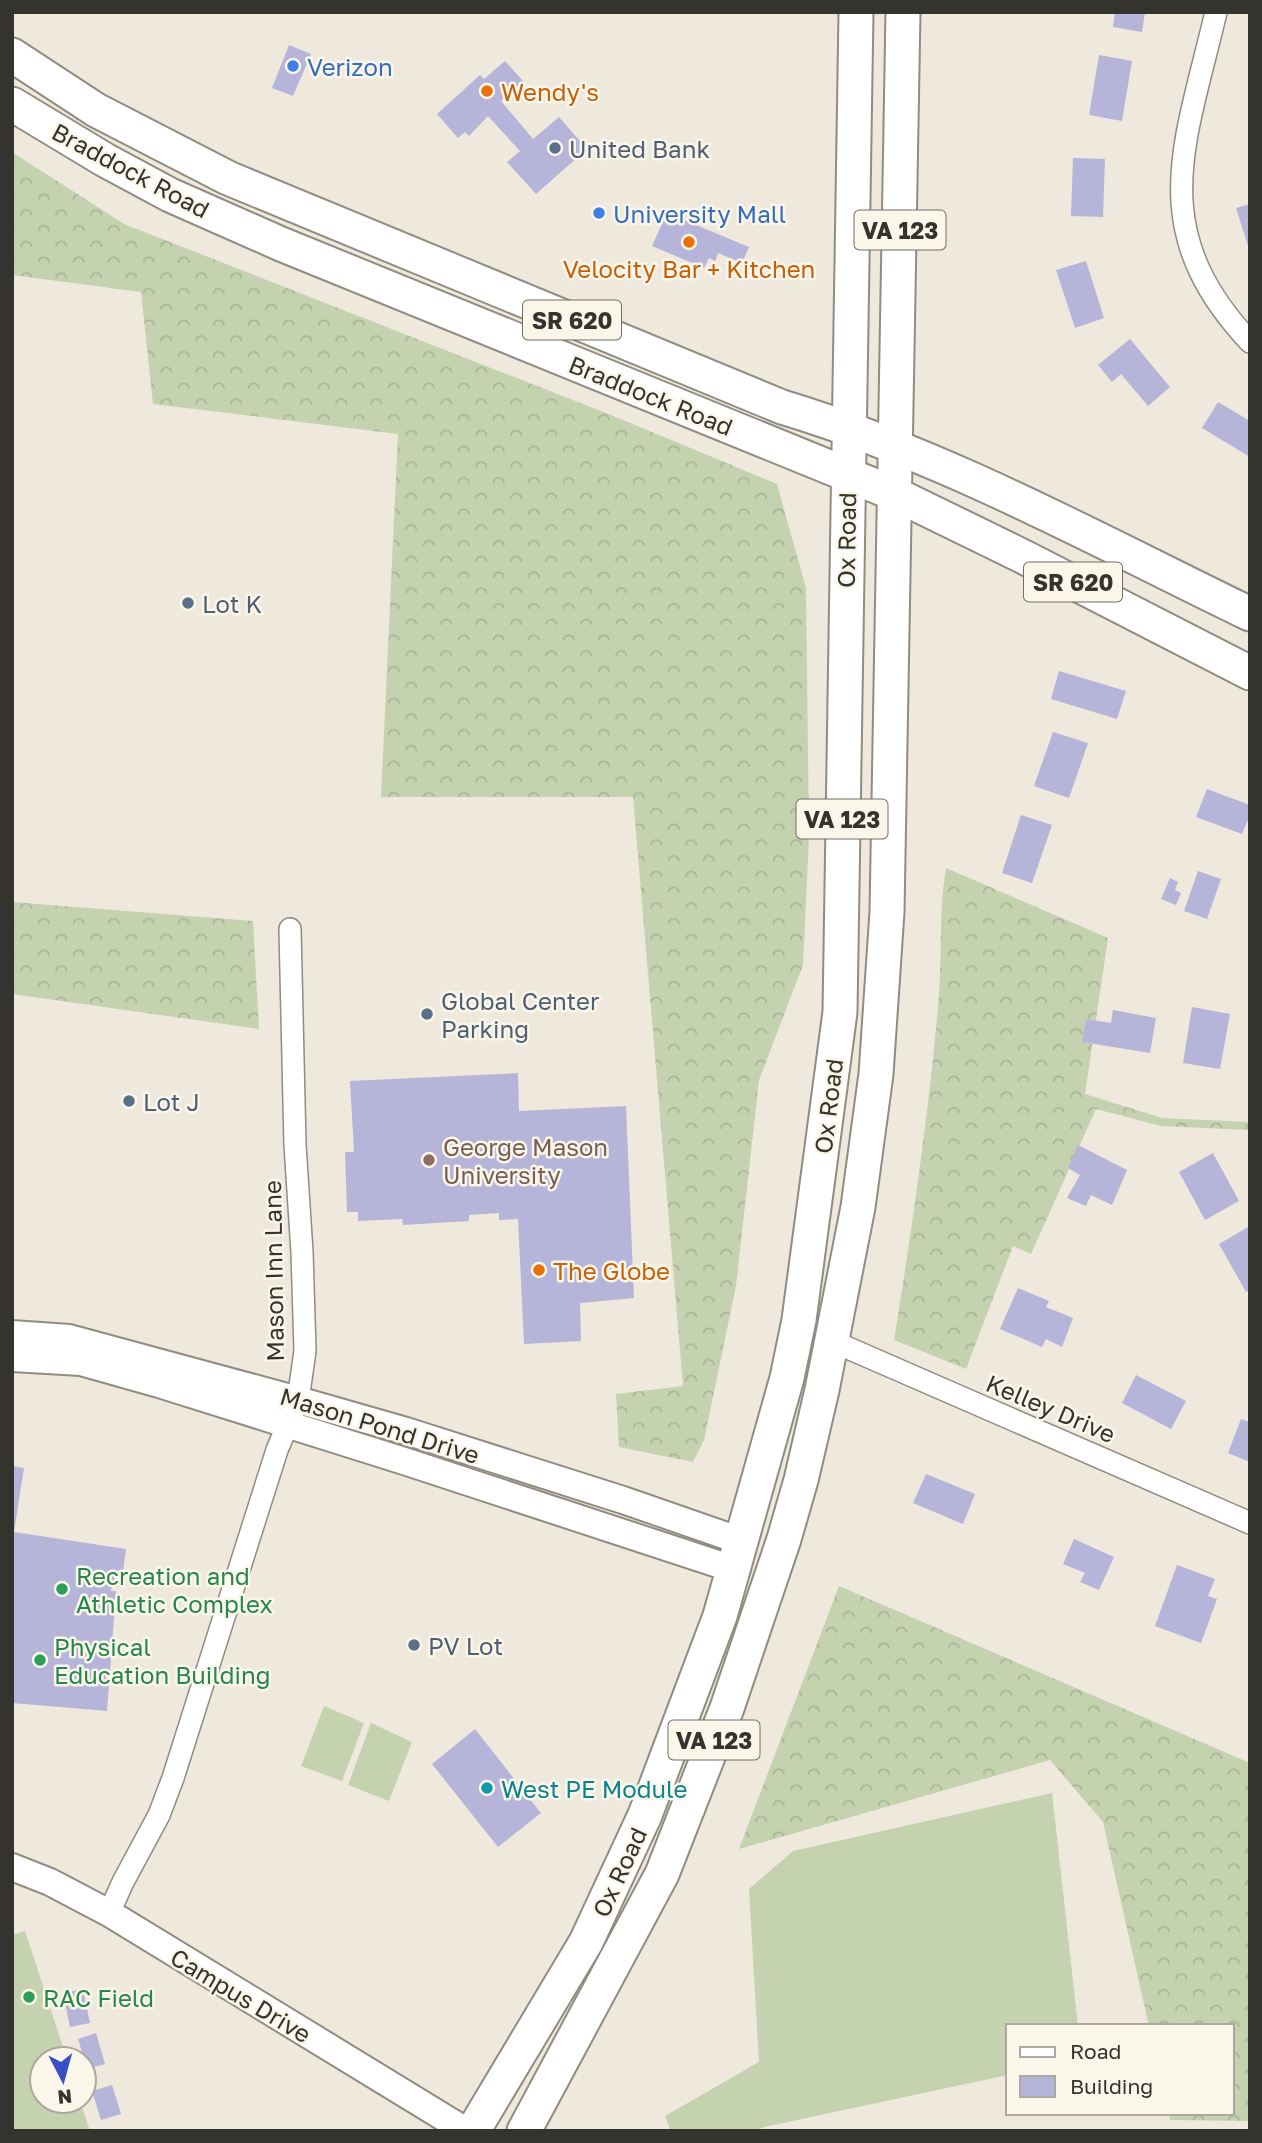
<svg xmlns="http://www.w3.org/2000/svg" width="1262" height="2143" viewBox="0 0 1262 2143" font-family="'Golos Text',sans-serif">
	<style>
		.forest { fill: url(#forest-crowns) }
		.pitch { fill: #c4d2b0 }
		.building { fill: #b6b4d9 }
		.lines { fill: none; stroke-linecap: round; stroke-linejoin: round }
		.minor-casing { stroke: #908c81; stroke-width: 24 }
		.tertiary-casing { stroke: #908c81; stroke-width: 30 }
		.primary-casing { stroke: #908c81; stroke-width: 37 }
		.minor { stroke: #fff; stroke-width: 21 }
		.tertiary { stroke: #fff; stroke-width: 26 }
		.primary { stroke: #fff; stroke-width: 33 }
		.shop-dot { fill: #3f7fe0; stroke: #fbf6ea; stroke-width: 2.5 }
		.food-dot { fill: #e8710a; stroke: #fbf6ea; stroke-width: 2.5 }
		.service-dot { fill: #5c6f8a; stroke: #fbf6ea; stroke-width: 2.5 }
		.education-dot { fill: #8d6e63; stroke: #fbf6ea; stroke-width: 2.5 }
		.leisure-dot { fill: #2e9e5b; stroke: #fbf6ea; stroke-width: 2.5 }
		.culture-dot { fill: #0f9aa8; stroke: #fbf6ea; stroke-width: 2.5 }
		.labels { text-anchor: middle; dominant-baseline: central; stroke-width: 5; stroke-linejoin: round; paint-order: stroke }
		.shield { fill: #fbf6ea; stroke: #706e66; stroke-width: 2 }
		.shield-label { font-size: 23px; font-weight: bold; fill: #35332e }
		.shop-label { font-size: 24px; fill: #366cbe; stroke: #fbf6ea; text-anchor: start }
		.food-label { font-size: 24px; fill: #c56008; stroke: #fbf6ea; text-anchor: start }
		.service-label { font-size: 24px; fill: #4e5e75; stroke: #fbf6ea; text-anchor: start }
		.street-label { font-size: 24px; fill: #35332e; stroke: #fbf6ea }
		.education-label { font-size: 24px; fill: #785e54; stroke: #fbf6ea; text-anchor: start }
		.leisure-label { font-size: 24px; fill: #27864d; stroke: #fbf6ea; text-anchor: start }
		.culture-label { font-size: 24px; fill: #0d838f; stroke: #fbf6ea; text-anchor: start }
	</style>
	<defs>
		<pattern id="forest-crowns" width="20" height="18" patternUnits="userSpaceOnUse" patternTransform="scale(1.75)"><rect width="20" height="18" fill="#c4d2b0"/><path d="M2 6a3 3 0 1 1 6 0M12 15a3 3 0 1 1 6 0" fill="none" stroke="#a9b598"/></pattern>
	</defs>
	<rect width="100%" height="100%" fill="#eee9dc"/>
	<g class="forest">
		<polygon points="12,152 124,224 611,415 777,484 806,588 809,837 803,965 759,1080 736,1286 704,1440 693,1462 619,1447 616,1394 683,1386 633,797 381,797 398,434 153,404 141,292 12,275"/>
		<path d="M946 868 1108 938 1085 1094 1162 1118 1250 1122V1130L1161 1126 1096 1109 1031 1254 1013 1246 966 1369 894 1340C912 1229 928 1118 938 1007 943 960 938 914 946 868Z"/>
		<polygon points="12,902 253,921 259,1029 12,994"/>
		<polygon points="839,1586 1250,1763 1250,2121 1170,2120 1169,2113 1232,2113 1232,2026 1149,2026 1103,1822 1050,1760 739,1849"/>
	</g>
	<g class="pitch">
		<polygon points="324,1706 364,1723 342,1781 301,1766"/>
		<polygon points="371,1723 412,1742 389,1801 348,1785"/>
		<polygon points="1052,1793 1078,2026 1008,2026 1008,2075 764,2127 755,2131 671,2131 665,2116 759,2062 749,1889 793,1851"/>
		<polygon points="25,1931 67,2059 42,2059 42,2101 80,2101 90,2131 12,2131 12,1935"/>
	</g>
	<g class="building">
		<polygon points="1115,12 1145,12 1142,32 1113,27"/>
		<polygon points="289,45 311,54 293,96 272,88"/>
		<polygon points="1099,55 1132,61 1122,121 1089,115"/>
		<polygon points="505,61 523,81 501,101 533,139 559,117 587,149 536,194 507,162 520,151 488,116 469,136 465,132 458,138 437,114 480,75 484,79"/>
		<polygon points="1073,158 1105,159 1103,217 1071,216"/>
		<polygon points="1250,204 1250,249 1249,249 1236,208"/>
		<polygon points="667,213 749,247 742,263 718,253 715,261 709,258 704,268 652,246"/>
		<polygon points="1086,261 1104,318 1075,328 1056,270"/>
		<polygon points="1130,339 1170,387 1148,406 1121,374 1112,382 1098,365"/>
		<polygon points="1218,402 1250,421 1250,457 1202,428"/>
		<polygon points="1059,671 1126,691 1117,719 1051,699"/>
		<polygon points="1053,732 1088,743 1069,798 1034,786"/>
		<polygon points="1207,789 1250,805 1250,815 1242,834 1196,817"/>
		<polygon points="1021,815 1052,825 1032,883 1002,873"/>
		<polygon points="1198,871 1221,879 1207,919 1184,911"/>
		<polygon points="1170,878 1178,882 1175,890 1181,893 1176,905 1161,899"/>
		<polygon points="1192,1007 1230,1014 1220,1069 1183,1063"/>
		<polygon points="1113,1010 1156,1018 1150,1053 1082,1042 1086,1019 1111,1023"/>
		<polygon points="518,1073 519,1111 626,1106 634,1298 580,1303 581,1341 524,1344 518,1219 499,1220 499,1213 469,1215 469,1221 403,1225 402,1219 358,1221 358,1212 347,1212 345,1152 354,1152 350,1081"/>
		<polygon points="1078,1145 1127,1170 1112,1205 1091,1195 1086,1206 1067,1198 1080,1175 1068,1168"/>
		<polygon points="1213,1153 1239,1201 1205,1220 1179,1172"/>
		<polygon points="1250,1226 1250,1290 1246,1292 1219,1244"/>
		<polygon points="1018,1288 1049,1301 1046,1307 1073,1318 1062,1347 1046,1339 1042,1347 1000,1329"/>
		<polygon points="1136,1375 1186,1401 1171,1429 1122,1403"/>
		<polygon points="1241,1419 1250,1422 1250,1462 1228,1453"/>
		<polygon points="12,1466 24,1468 14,1532 126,1549 121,1587 112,1586 111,1591 116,1591 107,1711 12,1703"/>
		<polygon points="926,1474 975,1494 963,1524 913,1503"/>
		<polygon points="1074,1539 1114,1557 1099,1590 1080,1582 1085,1573 1063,1564"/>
		<polygon points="1177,1565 1215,1579 1208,1596 1217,1599 1201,1643 1155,1626"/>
		<polygon points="475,1729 541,1813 498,1847 432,1764"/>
		<polygon points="83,1989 90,2023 70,2027 63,1993"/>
		<polygon points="96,2033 105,2064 87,2069 78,2039"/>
		<polygon points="112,2085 121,2114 101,2120 92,2091"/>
	</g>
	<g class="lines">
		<defs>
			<g id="minor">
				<path d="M1216 12C1185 145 1144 229 1250 342"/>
				<polyline points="832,1341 1250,1523"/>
				<polyline points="109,1913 123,1882 159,1815 173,1778 277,1450 298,1400 305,1351 302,1252 295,1145 290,929"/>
			</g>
			<g id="tertiary">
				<polyline points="12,1334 69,1338 298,1400 406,1431 623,1500 741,1541"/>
				<polyline points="12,1358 81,1362 159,1384 404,1461 733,1569"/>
				<polyline points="12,1867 50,1882 109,1913 466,2131"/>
			</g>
			<g id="primary">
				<path d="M12 55 96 110 228 178 782 407C945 456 1097 540 1250 614"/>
				<polyline points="12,104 105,160 170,195 281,244 895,494 1024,557 1250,673"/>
				<polyline points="473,2131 586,1942 645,1815 720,1616 787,1378 799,1320 840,1012 856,12"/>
				<polyline points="524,2131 662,1874 727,1708 784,1539 801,1480 822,1390 858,1207 876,1074 887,912 903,12"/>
			</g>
		</defs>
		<use href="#minor" class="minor-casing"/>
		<use href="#tertiary" class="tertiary-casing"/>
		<use href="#primary" class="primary-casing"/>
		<use href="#minor" class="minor"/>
		<use href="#tertiary" class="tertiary"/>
		<use href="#primary" class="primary"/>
	</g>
	<g class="shop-dot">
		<circle cx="293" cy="66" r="7"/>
		<circle cx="599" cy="213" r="7"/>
	</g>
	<g class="food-dot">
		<circle cx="487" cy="91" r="7"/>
		<circle cx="689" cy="242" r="7"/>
		<circle cx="539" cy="1270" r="7"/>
	</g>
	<g class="service-dot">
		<circle cx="555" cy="148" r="7"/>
		<circle cx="188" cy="603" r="7"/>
		<circle cx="427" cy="1014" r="7"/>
		<circle cx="129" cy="1101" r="7"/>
		<circle cx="414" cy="1645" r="7"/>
	</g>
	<circle class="education-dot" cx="429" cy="1160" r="7"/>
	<g class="leisure-dot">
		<circle cx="62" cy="1589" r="7"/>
		<circle cx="40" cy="1660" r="7"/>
		<circle cx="29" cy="1997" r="7"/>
	</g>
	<circle class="culture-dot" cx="487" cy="1788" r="7"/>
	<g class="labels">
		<g class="shield">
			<rect x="854.5" y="210.5" width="91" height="39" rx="5"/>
			<rect x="523" y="300.5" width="98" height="39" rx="5"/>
			<rect x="1024" y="562.5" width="98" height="39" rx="5"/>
			<rect x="796.5" y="799.5" width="91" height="39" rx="5"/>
			<rect x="668.5" y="1720.5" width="91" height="39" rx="5"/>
		</g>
		<g class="shield-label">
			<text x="900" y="230">VA 123</text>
			<text x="572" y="320">SR 620</text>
			<text x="1073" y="582">SR 620</text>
			<text x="842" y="819">VA 123</text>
			<text x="714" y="1740">VA 123</text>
		</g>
		<g class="shop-label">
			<text x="307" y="66">Verizon</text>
			<text x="613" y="213">University Mall</text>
		</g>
		<g class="food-label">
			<text x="501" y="91">Wendy's</text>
			<text x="689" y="268" text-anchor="middle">Velocity Bar + Kitchen</text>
			<text x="553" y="1270">The Globe</text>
		</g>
		<g class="service-label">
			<text x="569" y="148">United Bank</text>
			<text x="202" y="603">Lot K</text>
			<text x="441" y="1000">Global Center<tspan x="441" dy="28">Parking</tspan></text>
			<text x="143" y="1101">Lot J</text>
			<text x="428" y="1645">PV Lot</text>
		</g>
		<g class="street-label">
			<text transform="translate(131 170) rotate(28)">Braddock Road</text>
			<text transform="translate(651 395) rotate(22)">Braddock Road</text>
			<text transform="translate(846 540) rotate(-89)">Ox Road</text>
			<text transform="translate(828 1106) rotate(-83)">Ox Road</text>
			<text transform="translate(273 1271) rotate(-91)">Mason Inn Lane</text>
			<text transform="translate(1051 1408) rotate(23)">Kelley Drive</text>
			<text transform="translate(380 1425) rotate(17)">Mason Pond Drive</text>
			<text transform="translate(619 1872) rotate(-65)">Ox Road</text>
			<text transform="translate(241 1995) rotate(31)">Campus Drive</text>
		</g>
		<g class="education-label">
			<text x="443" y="1146">George Mason<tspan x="443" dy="28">University</tspan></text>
		</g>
		<g class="leisure-label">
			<text x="76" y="1575">Recreation and<tspan x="76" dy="28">Athletic Complex</tspan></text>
			<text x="54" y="1646">Physical<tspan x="54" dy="28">Education Building</tspan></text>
			<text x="43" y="1997">RAC Field</text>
		</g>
		<g class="culture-label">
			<text x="501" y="1788">West PE Module</text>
		</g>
	</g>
	<rect width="1262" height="2143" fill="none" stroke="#35332e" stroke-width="28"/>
	<rect x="1006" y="2024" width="228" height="91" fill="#fbf6ea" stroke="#aca89f" stroke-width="2"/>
	<rect x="1020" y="2047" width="35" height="10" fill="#ffffff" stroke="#aca89f" stroke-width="2"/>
	<text x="1070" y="2059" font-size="21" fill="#35332e">Road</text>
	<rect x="1020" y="2076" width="35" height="21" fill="#b6b4d9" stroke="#aca89f" stroke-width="2"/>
	<text x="1070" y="2094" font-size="21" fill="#35332e">Building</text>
	<g transform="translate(63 2080) rotate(174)"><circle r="33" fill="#fbf6ea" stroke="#aca89f" stroke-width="2"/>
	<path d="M0-5L12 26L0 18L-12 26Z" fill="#394fc2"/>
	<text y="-10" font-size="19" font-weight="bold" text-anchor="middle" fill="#35332e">N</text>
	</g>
</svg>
